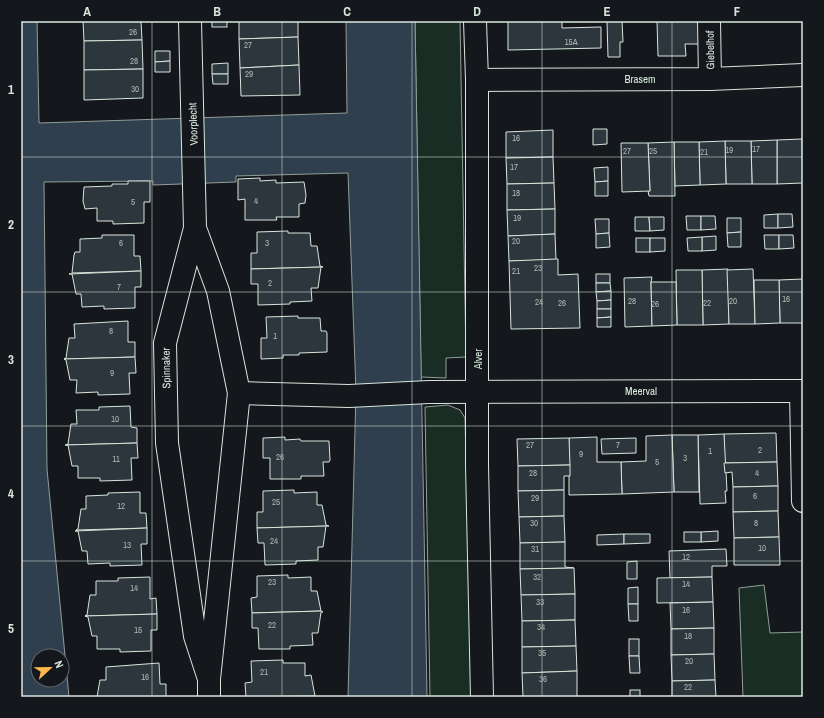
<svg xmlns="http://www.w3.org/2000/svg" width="824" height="718" viewBox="0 0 824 718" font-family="'Archivo Narrow',sans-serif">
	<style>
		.green { fill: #1a2d24; stroke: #939e99 }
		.water { fill: #2f3f4d; stroke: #939e99; fill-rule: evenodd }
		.building { fill: #2c363c; stroke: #d8e6dc }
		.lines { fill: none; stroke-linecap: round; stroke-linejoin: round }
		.minor-casing { stroke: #d8e6dc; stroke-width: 24 }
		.minor { stroke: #14181c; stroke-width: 22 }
		.grid { fill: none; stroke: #d8e6dc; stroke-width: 1; stroke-opacity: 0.55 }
		.labels { text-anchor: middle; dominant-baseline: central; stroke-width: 3; stroke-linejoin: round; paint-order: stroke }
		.number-label { font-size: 9px; fill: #adbab4 }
		.street-label { font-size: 11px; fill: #d8e6dc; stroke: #14181c }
		.neatline { fill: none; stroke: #d8e6dc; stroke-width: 1.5 }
		.grid-label { font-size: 13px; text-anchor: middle; font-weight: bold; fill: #d8e6dc }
	</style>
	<rect width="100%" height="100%" fill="#14181c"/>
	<g class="green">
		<polygon points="415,21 460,21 466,357 446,358 446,378 421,377"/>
		<polygon points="448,405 460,410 465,418 472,697 430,697 425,407"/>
		<polygon points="764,585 770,633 803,632 803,697 743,697 739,588"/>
	</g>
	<path class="water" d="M21 21H37L39 123 347 113 346 21H415L427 697H348L356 392 348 173 236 176V182L153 185V181L44 182 47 469 69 697H21ZM38 656H62V680H38Z"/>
	<g class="building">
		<polygon points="83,21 141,21 142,40 84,41"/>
		<rect x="212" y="21" width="15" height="6"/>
		<polygon points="239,21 298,21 298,37 239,39"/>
		<polygon points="508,21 562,21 562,28 601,27 601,48 508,50"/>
		<polygon points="607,21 622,21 623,42 620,42 620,57 608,57"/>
		<polygon points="657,21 700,21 701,44 685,44 686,56 658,56"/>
		<polygon points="298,37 299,65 240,68 239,39"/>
		<polygon points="142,40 143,69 84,70 84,41"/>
		<polygon points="155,51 170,51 170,61 155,62"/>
		<polygon points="170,61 170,72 155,72 155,62"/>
		<polygon points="228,63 228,74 212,74 212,64"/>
		<polygon points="299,65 300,95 241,96 240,68"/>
		<polygon points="143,69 143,98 84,100 84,70"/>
		<polygon points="212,74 228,74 228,84 213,84"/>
		<polygon points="593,129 607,129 607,144 593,145"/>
		<polygon points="553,130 553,157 506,158 506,132"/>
		<polygon points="802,139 803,183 777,184 777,140"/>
		<polygon points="777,140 777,184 752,184 751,141"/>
		<polygon points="725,141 751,141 752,184 726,184"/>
		<polygon points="725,141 726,184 700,185 699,142"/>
		<polygon points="674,142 699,142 700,185 675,186"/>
		<polygon points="674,142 675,196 649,196 648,191 650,191 648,143"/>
		<polygon points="621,143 648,143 650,191 622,192"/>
		<polygon points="553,157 554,183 507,184 506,158"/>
		<polygon points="608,167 608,181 595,182 594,168"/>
		<polygon points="260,178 260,181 276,180 276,183 304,182 306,195 305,203 299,204 299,217 276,217 277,220 245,220 245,199 238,200 238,179"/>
		<polygon points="128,181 150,181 150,202 144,202 144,223 113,224 113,221 97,221 97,208 85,209 83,201 84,187 112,186 112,184 128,184"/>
		<polygon points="608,181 608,196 595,196 595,182"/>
		<polygon points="554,183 555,209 507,210 507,184"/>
		<polygon points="555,209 555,234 508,236 507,210"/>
		<polygon points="778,214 778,228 764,228 764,215"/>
		<polygon points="778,214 792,214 793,227 778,228"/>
		<polygon points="686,216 701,216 701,230 687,230"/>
		<polygon points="701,216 715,216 716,229 701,230"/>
		<polygon points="635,217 649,217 650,231 635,231"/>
		<polygon points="649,217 664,217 664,230 650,231"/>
		<polygon points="727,218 741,218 741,232 727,233"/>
		<polygon points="595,219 609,219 609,233 596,234"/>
		<polygon points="288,231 288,233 310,233 311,246 317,246 320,266 323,267 251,269 251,253 257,253 257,232"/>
		<polygon points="741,232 741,247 728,247 727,233"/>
		<polygon points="609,233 610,247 596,248 596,234"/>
		<polygon points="555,234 556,260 509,261 508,236"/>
		<polygon points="102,235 134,235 134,256 140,256 141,271 72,273 74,255 75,252 80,252 80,239 102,238"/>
		<polygon points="764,235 779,235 779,249 765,249"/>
		<polygon points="779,235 793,235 794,248 779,249"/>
		<polygon points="716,236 716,250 702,251 702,237"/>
		<polygon points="702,237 702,251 688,251 687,238"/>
		<rect x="636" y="238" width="14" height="14"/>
		<polygon points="650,238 665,238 665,251 650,252"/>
		<polygon points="556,259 558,259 558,275 578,274 580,328 511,329 509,261"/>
		<polygon points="321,267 318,288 311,288 312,301 290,302 290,304 258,305 258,284 251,284 251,269"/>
		<polygon points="728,269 729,324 703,325 702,270"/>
		<polygon points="753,269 755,324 729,324 727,270"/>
		<polygon points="676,270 702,270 703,325 677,325"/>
		<polygon points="141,271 141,287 135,287 135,308 104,309 104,306 82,307 81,294 76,294 72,274 69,274"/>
		<rect x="596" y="274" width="14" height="9"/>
		<polygon points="652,277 651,282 652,326 625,327 624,278"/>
		<polygon points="803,279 803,323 780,323 779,280"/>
		<polygon points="754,280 779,280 780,323 755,324"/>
		<polygon points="651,282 676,282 677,325 652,326"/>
		<polygon points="596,283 610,283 611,291 596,292"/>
		<polygon points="611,291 611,300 597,301 596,292"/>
		<polygon points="611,300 611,309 597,309 597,301"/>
		<polygon points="597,309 611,309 611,317 597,318"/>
		<polygon points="298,316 298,318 320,318 321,331 326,331 327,333 327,352 299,353 299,355 283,355 283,358 261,359 261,338 267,338 266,317"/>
		<polygon points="611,317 611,327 597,327 597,318"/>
		<polygon points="128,321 128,342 135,342 135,357 64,359 66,358 69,338 75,338 74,324"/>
		<polygon points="135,357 136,373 129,373 130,394 98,395 98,392 76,393 77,380 70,380 66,360 64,359"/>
		<polygon points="130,406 131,427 137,428 137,443 66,445 68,444 71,424 77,424 76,410 99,410 99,407"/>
		<polygon points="776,433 777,462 724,463 724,434"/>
		<polygon points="724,434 727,491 725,491 726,503 700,504 698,435"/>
		<polygon points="672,435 698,435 699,492 674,492"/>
		<polygon points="672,435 674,492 622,494 621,462 646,461 646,436"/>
		<polygon points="285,437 285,440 300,439 301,441 329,441 330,460 329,462 323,462 324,476 301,476 301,479 270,479 270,458 263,458 263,438"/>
		<polygon points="597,437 597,462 621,462 622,494 569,495 569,438"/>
		<polygon points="569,438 570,465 518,466 517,439"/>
		<polygon points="636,438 636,453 602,454 601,439"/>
		<polygon points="137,443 138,458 131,458 132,480 100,481 100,478 78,478 78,466 72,466 68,445 65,445"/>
		<polygon points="777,462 778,486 733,487 732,472 725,473 724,463"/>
		<polygon points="570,465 570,476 564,476 564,490 518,491 518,466"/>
		<polygon points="778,486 778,511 733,512 733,487"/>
		<polygon points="294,490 294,493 317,492 317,505 322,505 326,525 329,526 257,528 257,512 263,512 263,491"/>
		<polygon points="564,490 564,516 519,517 518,491"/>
		<polygon points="140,492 140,513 146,513 147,528 76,530 78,529 81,509 86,509 86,496 108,495 108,493"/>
		<polygon points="778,511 779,537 734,538 733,512"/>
		<polygon points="564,516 565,542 520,543 519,517"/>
		<polygon points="326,526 323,547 318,547 318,560 296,561 296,564 265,565 264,543 258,543 257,528"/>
		<polygon points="147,528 147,544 141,544 142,565 110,566 110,563 88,564 87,551 82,551 78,531 75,531"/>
		<polygon points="718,531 718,541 701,542 701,532"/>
		<rect x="684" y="532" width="17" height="10"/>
		<polygon points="624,534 624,544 597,545 597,535"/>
		<polygon points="624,534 650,534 650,543 624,544"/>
		<polygon points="779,537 780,565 734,565 734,538"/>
		<polygon points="565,542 565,567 574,568 520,569 520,543"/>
		<polygon points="726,549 727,566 712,566 712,577 670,578 669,551"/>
		<polygon points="637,561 637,579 627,579 627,562"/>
		<polygon points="574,568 575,594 521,595 520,569"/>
		<polygon points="288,575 288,578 311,577 311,591 317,591 321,611 252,613 251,598 257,597 257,576"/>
		<polygon points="150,577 150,599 156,598 157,614 85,616 87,615 90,595 96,595 96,581 118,581 118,578"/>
		<polygon points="712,577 713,602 657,603 657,578"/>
		<polygon points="638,587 638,604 628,604 628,588"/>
		<polygon points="575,594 575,620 522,621 521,595"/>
		<polygon points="713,602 714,628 671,629 670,603"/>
		<polygon points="628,604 638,604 638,621 629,621"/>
		<polygon points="321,611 323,612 321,612 318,633 312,633 313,645 290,646 290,649 259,649 258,628 252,628 252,613"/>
		<polygon points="157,614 157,630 151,630 151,651 120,652 120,649 97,649 97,636 92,636 88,617 85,616"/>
		<polygon points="575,620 576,646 522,647 522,621"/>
		<polygon points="714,628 714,654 671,655 671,629"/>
		<rect x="629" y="639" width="10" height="17"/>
		<polygon points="576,646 577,671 522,673 522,647"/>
		<polygon points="714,654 715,680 672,681 671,655"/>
		<polygon points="629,656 639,656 640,673 630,673"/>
		<polygon points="283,660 283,663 305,663 305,676 311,675 315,696 246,697 245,683 252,682 251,661"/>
		<polygon points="159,663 160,684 166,684 166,697 97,697 100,680 106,680 106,667"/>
		<polygon points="577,671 577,697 523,697 522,673"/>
		<polygon points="715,680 716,697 672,697 672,681"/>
		<rect x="630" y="690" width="10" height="7"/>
	</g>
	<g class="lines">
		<defs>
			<g id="minor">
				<polyline points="190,21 195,228 165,343 167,443 195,636 209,679 239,393 218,291 195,228"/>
				<polyline points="475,21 477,80 477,465 482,697"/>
				<polyline points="709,21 710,79"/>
				<polyline points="477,80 710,79 803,75"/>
				<polyline points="801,391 803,501"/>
				<polyline points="239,393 349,396 429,392 803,391"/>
				<polyline points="209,679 209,697"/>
			</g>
		</defs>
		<use href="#minor" class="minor-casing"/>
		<use href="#minor" class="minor"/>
	</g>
	<path class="grid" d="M152 21V697M282 21V697M412 21V697M542 21V697M672 21V697M21 157H803M21 292H803M21 426H803M21 561H803"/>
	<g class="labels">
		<g class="number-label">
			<text x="133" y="32">26</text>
			<text x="571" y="42">15A</text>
			<text x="248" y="45">27</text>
			<text x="134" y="61">28</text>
			<text x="249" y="74">29</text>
			<text x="135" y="89">30</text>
			<text x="516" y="138">16</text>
			<text x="756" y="149">17</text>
			<text x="729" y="150">19</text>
			<text x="627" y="151">27</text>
			<text x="653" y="151">25</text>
			<text x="704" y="152">21</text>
			<text x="514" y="167">17</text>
			<text x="516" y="193">18</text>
			<text x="256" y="201">4</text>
			<text x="133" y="202">5</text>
			<text x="517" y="218">19</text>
			<text x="516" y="241">20</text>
			<text x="121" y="243">6</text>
			<text x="267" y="243">3</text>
			<text x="538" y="268">23</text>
			<text x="516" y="271">21</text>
			<text x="270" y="283">2</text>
			<text x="119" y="287">7</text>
			<text x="786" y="299">16</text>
			<text x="632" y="301">28</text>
			<text x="733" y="301">20</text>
			<text x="539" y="302">24</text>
			<text x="562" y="303">26</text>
			<text x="707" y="303">22</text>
			<text x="655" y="304">26</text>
			<text x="111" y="331">8</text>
			<text x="275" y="336">1</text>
			<text x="112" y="373">9</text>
			<text x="115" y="419">10</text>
			<text x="530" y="445">27</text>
			<text x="618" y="445">7</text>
			<text x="760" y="450">2</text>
			<text x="710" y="451">1</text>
			<text x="581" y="454">9</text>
			<text x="280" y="457">26</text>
			<text x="685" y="458">3</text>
			<text x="116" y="459">11</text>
			<text x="657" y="462">5</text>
			<text x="533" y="473">28</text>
			<text x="757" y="473">4</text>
			<text x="755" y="496">6</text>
			<text x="535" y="498">29</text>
			<text x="276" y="502">25</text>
			<text x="121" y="506">12</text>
			<text x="534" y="523">30</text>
			<text x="756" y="523">8</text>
			<text x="274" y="541">24</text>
			<text x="127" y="545">13</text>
			<text x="762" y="548">10</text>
			<text x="535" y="549">31</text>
			<text x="686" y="557">12</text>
			<text x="537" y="577">32</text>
			<text x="272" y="582">23</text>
			<text x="686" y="584">14</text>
			<text x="134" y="588">14</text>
			<text x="540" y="602">33</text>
			<text x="686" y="610">16</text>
			<text x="272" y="625">22</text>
			<text x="541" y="627">34</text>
			<text x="138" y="630">15</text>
			<text x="688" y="636">18</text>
			<text x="542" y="653">35</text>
			<text x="689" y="661">20</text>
			<text x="264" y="672">21</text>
			<text x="145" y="677">16</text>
			<text x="543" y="679">36</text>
			<text x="688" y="687">22</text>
		</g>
		<g class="street-label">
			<text transform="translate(710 50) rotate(-91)">Giebelhof</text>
			<text x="640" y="79">Brasem</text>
			<text transform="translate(193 124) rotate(-92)">Voorplecht</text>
			<text transform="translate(478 359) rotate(-90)">Alver</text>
			<text transform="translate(166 368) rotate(-91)">Spinnaker</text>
			<text x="641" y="391">Meerval</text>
		</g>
	</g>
	<rect width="824" height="718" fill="none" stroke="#14181c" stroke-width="44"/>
	<g transform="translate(50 668) rotate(68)"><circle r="19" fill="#14181c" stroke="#626a69"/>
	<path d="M0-3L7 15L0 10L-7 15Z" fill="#ffb74d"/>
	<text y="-6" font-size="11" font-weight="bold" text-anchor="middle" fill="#d8e6dc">N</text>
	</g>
	<rect x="22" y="22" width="780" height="674" class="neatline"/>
	<g class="grid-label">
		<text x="87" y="16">A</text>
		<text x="217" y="16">B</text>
		<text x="347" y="16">C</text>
		<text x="477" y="16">D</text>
		<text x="607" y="16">E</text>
		<text x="737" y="16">F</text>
		<text x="11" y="94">1</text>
		<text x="11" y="229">2</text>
		<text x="11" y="364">3</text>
		<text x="11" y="498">4</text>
		<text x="11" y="633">5</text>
	</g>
</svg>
